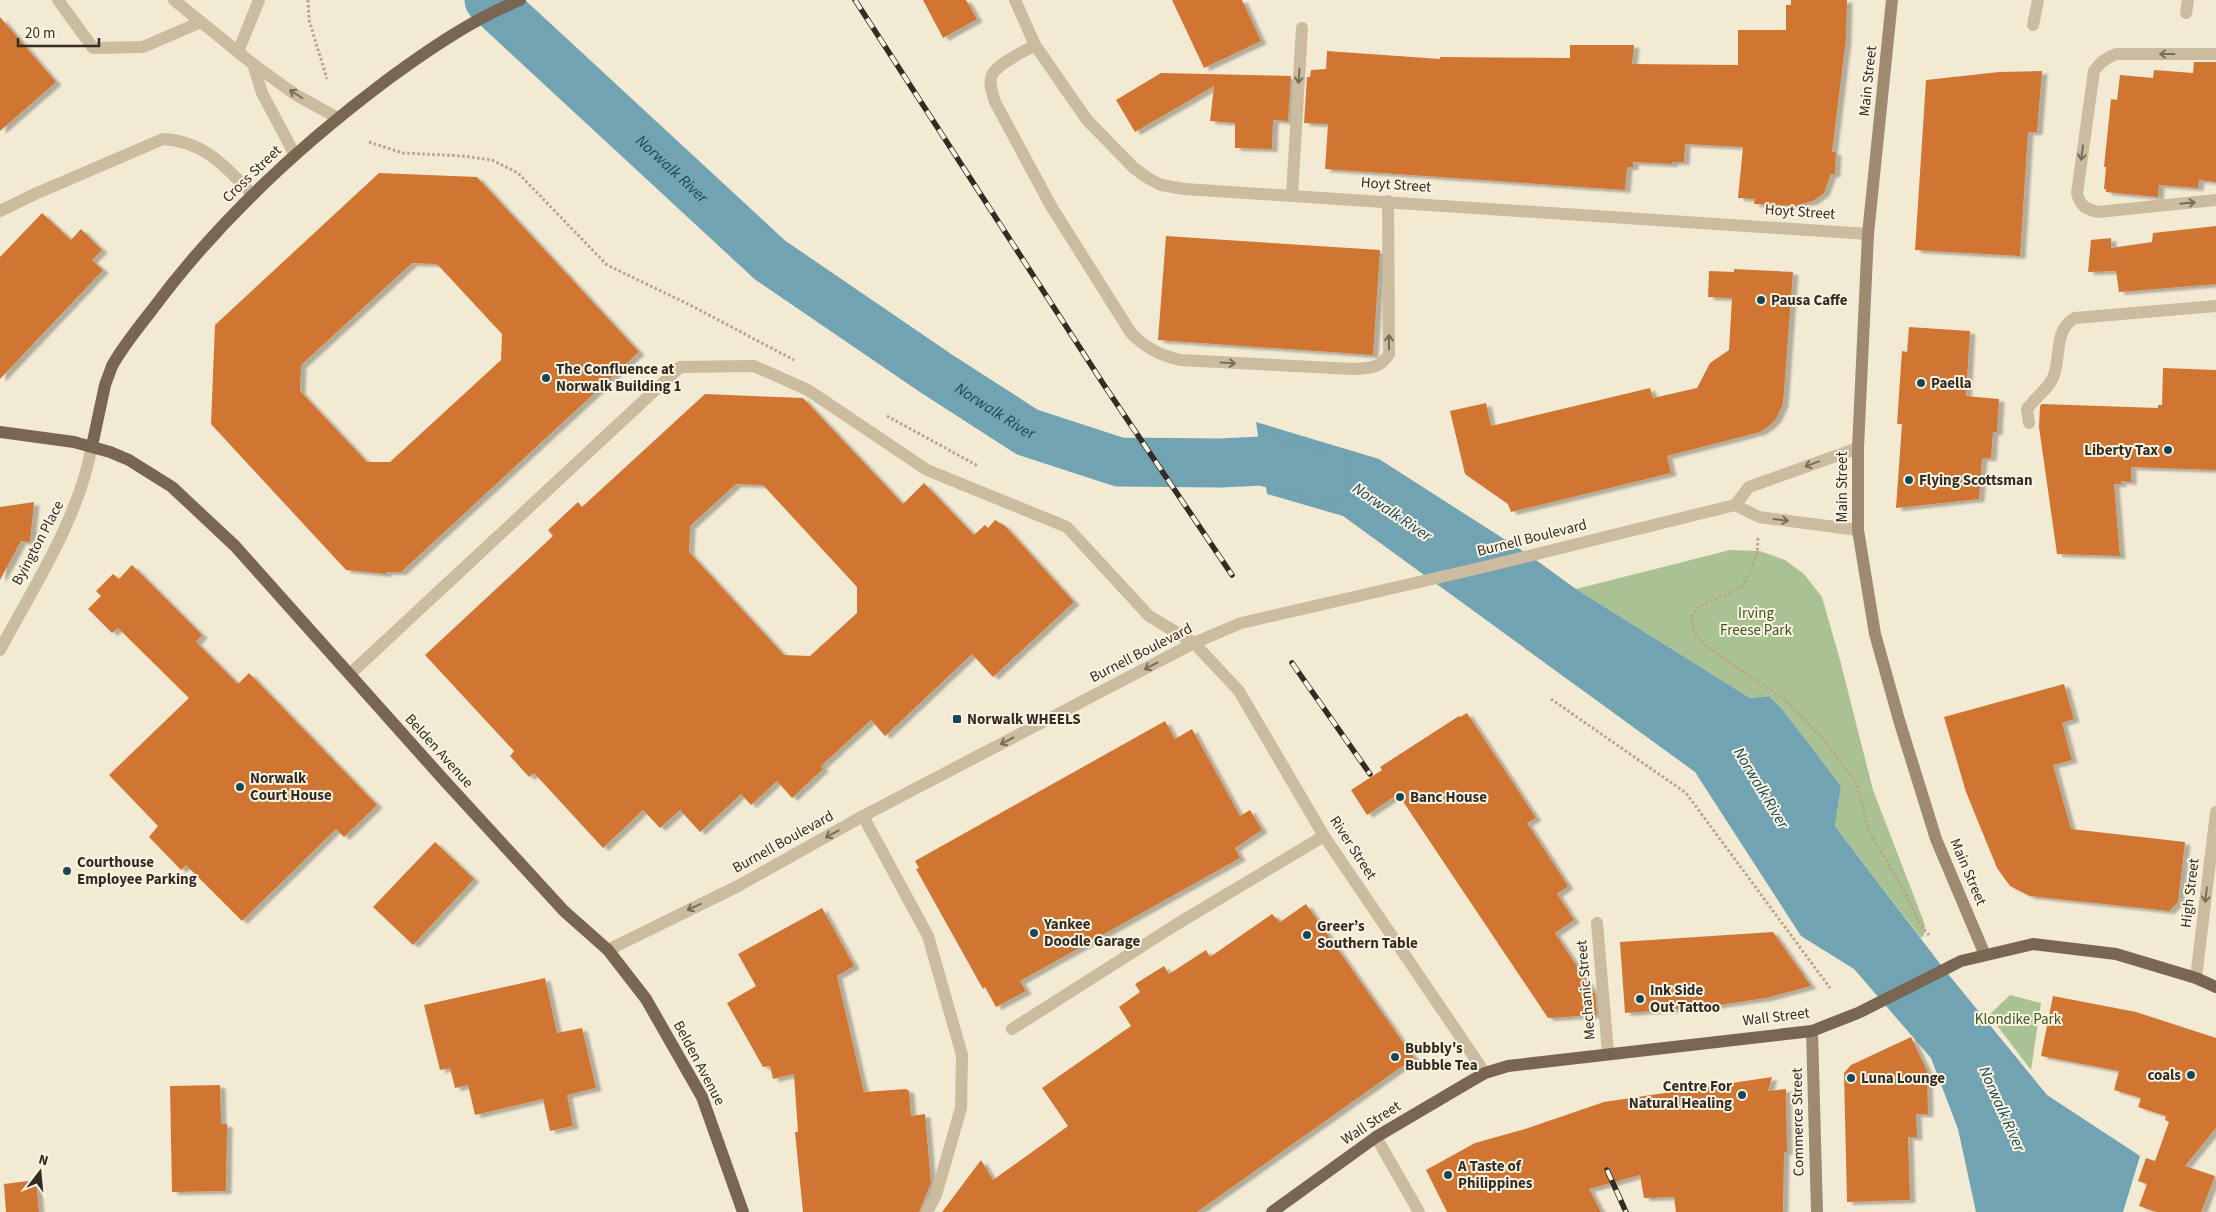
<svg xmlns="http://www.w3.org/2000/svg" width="2216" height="1212" viewBox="0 0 2216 1212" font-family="'Source Sans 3',sans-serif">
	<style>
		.green { fill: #aac293 }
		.water { fill: #71a3b2 }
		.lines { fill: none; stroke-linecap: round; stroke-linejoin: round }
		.river { stroke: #71a3b2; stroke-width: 49 }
		.building { fill: #d17633; fill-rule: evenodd; filter: url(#shadow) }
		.path { stroke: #b7a58a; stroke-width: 3; stroke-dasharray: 2.5 2.5; stroke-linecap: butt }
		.service { stroke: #cbbb9f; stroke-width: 12 }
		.minor { stroke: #cbbb9f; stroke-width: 12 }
		.secondary { stroke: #9f8a71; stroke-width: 12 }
		.primary { stroke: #786653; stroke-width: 12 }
		.rail-casing { stroke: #342c24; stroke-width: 5.5 }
		.rail { stroke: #faf3e0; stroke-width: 4; stroke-dasharray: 11; stroke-linecap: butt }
		.oneway { stroke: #786c5b }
		.poi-dot { fill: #164858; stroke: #faf3e0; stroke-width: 2 }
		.labels { text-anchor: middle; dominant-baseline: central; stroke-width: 4; stroke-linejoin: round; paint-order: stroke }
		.street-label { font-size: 15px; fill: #342c24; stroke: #faf3e0 }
		.poi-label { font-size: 15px; font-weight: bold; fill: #342c24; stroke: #faf3e0; text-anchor: start }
		.park-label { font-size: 15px; fill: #3a5425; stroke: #faf3e0 }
		.water-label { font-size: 16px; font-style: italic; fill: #164858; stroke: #faf3e0 }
	</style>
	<defs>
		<filter id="shadow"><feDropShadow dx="5.5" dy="3" stdDeviation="1" flood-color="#0004"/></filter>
	</defs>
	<rect width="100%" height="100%" fill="#f3ead4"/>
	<g class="green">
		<polygon points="1730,550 1760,551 1785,560 1804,574 1822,597 1840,660 1873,790 1925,925 1924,935 1921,938 1835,826 1841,786 1782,709 1769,696 1750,698 1576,589"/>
		<polygon points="2010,995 2041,1003 2031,1070 1989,1015"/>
	</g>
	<polygon class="water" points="1256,422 1379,459 1529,555 1576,589 1750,698 1769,696 1782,709 1841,786 1835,826 1944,969 2047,1095 2140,1156 2123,1212 1976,1212 1958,1129 1931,1058 1854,969 1801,936 1695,772 1343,516 1267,494"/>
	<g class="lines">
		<path class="river" id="s1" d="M489 0 770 260 937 374 1027 432 1119 462 1220 463 1262 461 1327 477"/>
	</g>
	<g class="building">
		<polygon points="923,0 966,0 977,19 943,38"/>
		<polygon points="1172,0 1242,0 1261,41 1204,68"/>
		<polygon points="1791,0 1847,0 1846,39 1832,152 1836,152 1835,174 1831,174 1824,193 1813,201 1794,206 1754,204 1755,199 1738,198 1743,147 1685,144 1684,162 1672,162 1672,164 1633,162 1633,167 1627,167 1625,190 1325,169 1328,124 1304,123 1307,77 1310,77 1311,70 1326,69 1327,51 1440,59 1440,57 1570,58 1570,45 1634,45 1632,64 1738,65 1738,30 1786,30 1786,5 1791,5"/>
		<polygon points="0,17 56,82 0,131"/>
		<polygon points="2194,62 2216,62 2216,182 2199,180 2198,188 2159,185 2158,197 2106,192 2106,189 2104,189 2106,167 2104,167 2111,99 2117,100 2120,75 2153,78 2154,70 2193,73"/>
		<polygon points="2042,71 2037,132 2028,132 2020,256 1915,250 1926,80 1999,72"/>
		<polygon points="1161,73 1291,76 1288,121 1273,120 1272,149 1235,148 1235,123 1210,121 1214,86 1135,132 1116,100"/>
		<path d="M379 173 477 177 639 352 401 572H386V574L346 570 211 424 215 325ZM412 263 437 264 502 334 501 360 390 462H367L300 391 301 365Z"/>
		<polygon points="42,213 71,240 81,229 102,250 92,260 103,270 0,379 0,257"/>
		<polygon points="2216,226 2216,284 2119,292 2116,271 2088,272 2091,240 2111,238 2111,248 2152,242 2153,233"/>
		<polygon points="1166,236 1380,250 1373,355 1158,340"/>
		<polygon points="1734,269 1793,272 1783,404 1776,419 1769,426 1760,432 1667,456 1671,473 1511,512 1508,504 1465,474 1450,411 1486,403 1491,426 1650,388 1653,398 1697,388 1710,363 1729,350 1732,298 1708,297 1709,271 1734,272"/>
		<polygon points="1909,327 1970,331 1966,396 1999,399 1997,432 1993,432 1991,458 1982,458 1979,499 1896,508 1902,424 1897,424 1902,351 1907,352"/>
		<polygon points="2163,368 2216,370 2216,470 2131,467 2131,482 2121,481 2121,484 2114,484 2120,556 2057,554 2039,427 2040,406 2042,404 2158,408 2158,405 2162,405"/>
		<path d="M705 394 803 398 903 504 924 483 974 535 985 525 988 528 995 520 1005 526 1074 602 993 677 972 654 885 736 871 720 821 766 823 769 792 798 777 781 751 805 741 794 700 832 680 810 660 828 643 810 603 848 534 773 529 777 510 756 514 751 425 655 553 536 548 530 578 502 582 507ZM736 484 763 485 857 587V613L810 656 784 655 689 552 690 526Z"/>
		<polygon points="34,502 30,542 21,541 0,580 0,507"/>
		<polygon points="132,565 202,635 196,642 238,684 249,673 377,805 344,837 336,829 242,921 186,865 181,870 149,837 158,826 109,775 189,698 118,628 112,633 88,609 101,596 96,591 113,574 119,579"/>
		<polygon points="2064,684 2074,719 2062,723 2072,760 2053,765 2071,829 2185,842 2178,902 2169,911 2030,896 2010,886 1997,868 1966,792 1944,717"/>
		<polygon points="1467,713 1536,818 1527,823 1568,886 1557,894 1574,920 1555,933 1595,994 1597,1015 1548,1018 1398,794 1367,815 1351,790 1382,770 1380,767 1459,716 1460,717"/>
		<polygon points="1165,721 1175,739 1192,729 1240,816 1250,810 1262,830 1235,848 1240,858 1020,981 1026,991 996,1007 985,987 983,989 916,869 919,868 915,861"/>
		<polygon points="435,842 474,879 413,945 373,907"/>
		<polygon points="1306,904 1414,1058 1197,1212 942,1212 981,1160 993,1180 1068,1126 1042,1088 1131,1026 1119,1007 1140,992 1135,984 1164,966 1169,974 1206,950 1210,957 1272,914 1280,922"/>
		<polygon points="822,908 854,966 837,976 864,1092 906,1089 909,1091 911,1116 925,1114 931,1183 919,1212 803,1212 795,1132 798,1132 794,1074 773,1079 770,1066 763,1067 727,1003 756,986 738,954"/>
		<polygon points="1773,932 1811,986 1766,998 1705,1007 1625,1013 1620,942"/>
		<polygon points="545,978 557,1033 582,1028 596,1088 567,1095 573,1126 550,1131 543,1099 475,1115 468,1085 455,1088 450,1068 440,1070 424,1005"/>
		<polygon points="2053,996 2136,1012 2216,1038 2216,1128 2185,1166 2215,1176 2201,1212 2157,1212 2139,1206 2147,1184 2138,1181 2146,1158 2155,1161 2169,1122 2165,1120 2166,1116 2138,1107 2141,1098 2114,1090 2119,1071 2041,1056"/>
		<polygon points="1911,1037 1927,1071 1928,1114 1916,1114 1917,1137 1908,1137 1910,1200 1847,1202 1844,1073 1851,1065"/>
		<polygon points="1772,1077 1768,1091 1786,1089 1787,1152 1784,1152 1783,1212 1676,1212 1674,1197 1644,1198 1640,1175 1589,1189 1601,1212 1447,1212 1426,1170 1475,1143 1525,1129 1604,1102"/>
		<polygon points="220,1085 221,1124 227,1124 226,1191 172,1192 170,1086"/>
		<polygon points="36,1180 39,1212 6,1212 4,1184"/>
	</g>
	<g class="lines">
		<g class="path">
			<polyline points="308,0 309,20 327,79"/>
			<polyline points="369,142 403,153 463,156 492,160 518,173 607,265 690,305 794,360"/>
			<polyline points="887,416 978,466"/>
			<polyline points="1758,538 1757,555 1743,586 1698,607 1691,616 1694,632 1706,646 1785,700 1823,739 1857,784 1869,831 1908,898 1921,926 1929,935"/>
			<polyline points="1551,699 1686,793 1830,988"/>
		</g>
		<g class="service">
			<polyline points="58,0 93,48 143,47 201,22"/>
			<polyline points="174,0 253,64"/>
			<polyline points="2186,13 2188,0"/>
			<polyline points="2033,25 2038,0"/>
			<path d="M1035 45C1025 51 997 64 992 75 988 83 993 94 995 102L1051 206 1131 333C1146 348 1159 355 1180 360L1353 369C1370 368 1380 369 1389 354L1388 201"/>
			<polyline points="238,52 259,0"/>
			<path d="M2216 54H2116C2106 58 2100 62 2094 71L2077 193C2080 206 2086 209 2098 212L2216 200"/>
			<polyline points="295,155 262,93 253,64 296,95 338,118"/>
			<polyline points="1292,195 1302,28"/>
			<path d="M0 211 35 194 163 139C204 141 226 167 253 195"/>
			<path d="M2029 423 2027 409C2035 398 2051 386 2054 375 2061 355 2054 329 2075 318L2216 306"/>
			<polyline points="351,673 680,367 754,366 808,390 927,470 1067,527 1149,616 1194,643"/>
			<polyline points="863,816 928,936 962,1055 961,1108 936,1195 927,1212"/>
			<polyline points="1012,1029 1177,924 1324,836"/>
		</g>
		<g class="minor">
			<polyline points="1015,0 1035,45 1087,120 1134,168 1148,178 1161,185 1185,189 1868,234"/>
			<polyline points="1735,505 1759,517 1858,530"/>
			<polyline points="1194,643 1239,691 1324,836 1485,1073"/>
			<path d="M0 650C35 584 78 520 92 446"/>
			<polyline points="1597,923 1608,1053"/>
			<polyline points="608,950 738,886 863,816 1194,643 1241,623 1484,567 1735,505 1749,487 1858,448"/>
			<polyline points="2196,978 2216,812"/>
			<polyline points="1376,1137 1419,1212"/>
		</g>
		<g class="secondary">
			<polyline points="1892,0 1868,234 1858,448 1858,530 1875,634 1899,720 1936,839 1985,955"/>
			<polyline points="1812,1031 1817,1212"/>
		</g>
		<g class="primary">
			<polyline points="0,432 74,442 110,452 129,460 172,487 235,546 443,779 564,911 608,950 646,999 702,1097 743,1212"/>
			<path d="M92 446 105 385 112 366C123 346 138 328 152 310 217 222 299 146 387 80 428 50 473 19 520 0"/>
			<polyline points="1272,1212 1376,1137 1471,1081 1485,1073 1508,1066 1812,1031 1858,1013 1961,961 2033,944 2116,954 2196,978 2216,987"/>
		</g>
		<defs>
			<g id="rail">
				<polyline points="855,0 1104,385 1232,575"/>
				<polyline points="1292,663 1370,774"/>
				<polyline points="1607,1170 1626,1212"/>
			</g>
		</defs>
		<use href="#rail" class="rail-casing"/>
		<use href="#rail" class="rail"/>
	</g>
	<defs><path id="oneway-shaft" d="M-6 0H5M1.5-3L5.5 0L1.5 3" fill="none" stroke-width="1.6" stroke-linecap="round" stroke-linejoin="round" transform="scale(1.25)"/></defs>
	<g class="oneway">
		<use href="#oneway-shaft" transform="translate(2167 54) rotate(180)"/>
		<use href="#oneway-shaft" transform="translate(1299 76) rotate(94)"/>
		<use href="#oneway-shaft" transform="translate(296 94) rotate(-148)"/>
		<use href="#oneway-shaft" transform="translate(2082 153) rotate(98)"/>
		<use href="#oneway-shaft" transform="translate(2188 203) rotate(-6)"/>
		<use href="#oneway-shaft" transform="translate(1389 342) rotate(-90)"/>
		<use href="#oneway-shaft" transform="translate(1228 363) rotate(3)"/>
		<use href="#oneway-shaft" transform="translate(1812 464) rotate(160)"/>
		<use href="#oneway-shaft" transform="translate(1781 520) rotate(8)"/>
		<use href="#oneway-shaft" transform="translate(1151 666) rotate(152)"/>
		<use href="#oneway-shaft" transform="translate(1007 741) rotate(152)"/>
		<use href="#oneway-shaft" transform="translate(832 834) rotate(151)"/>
		<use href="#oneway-shaft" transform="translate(2206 895) rotate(97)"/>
		<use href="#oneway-shaft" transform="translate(694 907) rotate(155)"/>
	</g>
	<g class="poi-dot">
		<circle cx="1761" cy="300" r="5"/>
		<circle cx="546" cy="378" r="5"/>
		<circle cx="1921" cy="383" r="5"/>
		<circle cx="2168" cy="450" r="5"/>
		<circle cx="1909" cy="480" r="5"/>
		<rect x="952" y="714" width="10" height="10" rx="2.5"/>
		<circle cx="240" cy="787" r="5"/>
		<circle cx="1400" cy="797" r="5"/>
		<circle cx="67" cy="871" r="5"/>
		<circle cx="1034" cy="933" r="5"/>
		<circle cx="1307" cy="935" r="5"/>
		<circle cx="1640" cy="999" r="5"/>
		<circle cx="1395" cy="1057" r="5"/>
		<circle cx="2191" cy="1075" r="5"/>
		<circle cx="1851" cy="1078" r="5"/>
		<circle cx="1742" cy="1095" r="5"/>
		<circle cx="1448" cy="1175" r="5"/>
	</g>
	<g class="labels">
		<g class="street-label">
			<text transform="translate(1868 81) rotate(-84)">Main Street</text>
			<text transform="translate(252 174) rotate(-44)">Cross Street</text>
			<text transform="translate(1396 185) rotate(4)">Hoyt Street</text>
			<text transform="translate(1800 212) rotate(4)">Hoyt Street</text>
			<text transform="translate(1842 487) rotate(-90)">Main Street</text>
			<text transform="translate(1532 538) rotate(-14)">Burnell Boulevard</text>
			<text transform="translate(38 543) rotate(-62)">Byington Place</text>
			<text transform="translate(1141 653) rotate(-27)">Burnell Boulevard</text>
			<text transform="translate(439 751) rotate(48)">Belden Avenue</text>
			<text transform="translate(783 842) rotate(-29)">Burnell Boulevard</text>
			<text transform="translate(1353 848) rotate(57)">River Street</text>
			<text transform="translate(1968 872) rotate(67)">Main Street</text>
			<text transform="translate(2190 893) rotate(-83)">High Street</text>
			<text transform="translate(1586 990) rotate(-95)">Mechanic Street</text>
			<text transform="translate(1776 1017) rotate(-7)">Wall Street</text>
			<text transform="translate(699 1063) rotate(62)">Belden Avenue</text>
			<text transform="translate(1798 1122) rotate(-91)">Commerce Street</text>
			<text transform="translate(1371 1123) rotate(-33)">Wall Street</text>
		</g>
		<g class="poi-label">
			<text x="1771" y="300">Pausa Caffe</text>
			<text x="556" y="369">The Confluence at<tspan x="556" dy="17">Norwalk Building 1</tspan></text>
			<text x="1931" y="383">Paella</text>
			<text x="2158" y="450" text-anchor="end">Liberty Tax</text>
			<text x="1919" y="480">Flying Scottsman</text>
			<text x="967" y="719">Norwalk WHEELS</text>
			<text x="250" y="778">Norwalk<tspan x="250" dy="17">Court House</tspan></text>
			<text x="1410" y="797">Banc House</text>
			<text x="77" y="862">Courthouse<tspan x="77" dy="17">Employee Parking</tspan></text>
			<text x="1044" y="924">Yankee<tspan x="1044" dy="17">Doodle Garage</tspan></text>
			<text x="1317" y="926">Greer’s<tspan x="1317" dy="17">Southern Table</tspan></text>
			<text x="1650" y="990">Ink Side<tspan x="1650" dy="17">Out Tattoo</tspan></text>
			<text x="1405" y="1048">Bubbly's<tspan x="1405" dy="17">Bubble Tea</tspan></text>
			<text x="2181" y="1075" text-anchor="end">coals</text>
			<text x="1861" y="1078">Luna Lounge</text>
			<text x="1732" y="1086" text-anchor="end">Centre For<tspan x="1732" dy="17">Natural Healing</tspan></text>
			<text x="1458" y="1166">A Taste of<tspan x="1458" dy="17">Philippines</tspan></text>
		</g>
		<g class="park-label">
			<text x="1756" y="613">Irving<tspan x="1756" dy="17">Freese Park</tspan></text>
			<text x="2018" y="1019">Klondike Park</text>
		</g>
		<g class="water-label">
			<text stroke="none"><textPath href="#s1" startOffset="249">Norwalk River</textPath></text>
			<text stroke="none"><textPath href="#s1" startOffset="654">Norwalk River</textPath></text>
			<text transform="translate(1392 512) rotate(34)">Norwalk River</text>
			<text transform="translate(1761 788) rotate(59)">Norwalk River</text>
			<text transform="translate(2002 1109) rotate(66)">Norwalk River</text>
		</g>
	</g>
	<g transform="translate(40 1172) rotate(16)" stroke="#faf3e0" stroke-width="4" paint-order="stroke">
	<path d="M0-4L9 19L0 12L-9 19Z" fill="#342c24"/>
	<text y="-8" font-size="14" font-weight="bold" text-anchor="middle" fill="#342c24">N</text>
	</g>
	<path d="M18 38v8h81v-8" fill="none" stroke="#342c24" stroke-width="2.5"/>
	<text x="25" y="38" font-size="15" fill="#342c24" stroke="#faf3e0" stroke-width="4" paint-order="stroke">20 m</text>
</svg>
